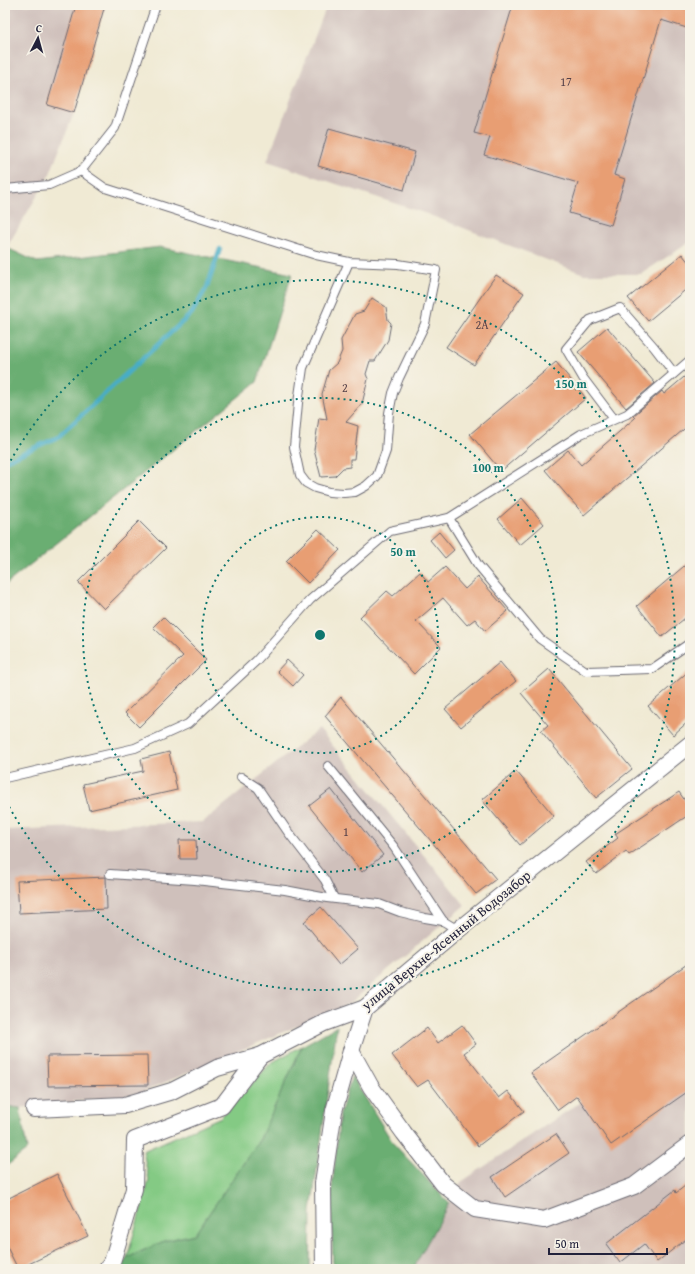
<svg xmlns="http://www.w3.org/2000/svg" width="695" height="1274" viewBox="0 0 695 1274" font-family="'Gentium Book Plus',serif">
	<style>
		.industrial { fill: #cfc0bb }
		.green { fill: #84ca84; stroke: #537660 }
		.forest { fill: #6bae72; stroke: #466856 }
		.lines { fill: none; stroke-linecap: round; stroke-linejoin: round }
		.stream { stroke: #47adc7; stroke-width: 4.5 }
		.building { fill: #e89e73 }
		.service-casing { stroke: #6a6871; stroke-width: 10 }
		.minor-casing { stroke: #6a6871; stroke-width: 18 }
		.service { stroke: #fff; stroke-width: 8 }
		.minor { stroke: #fff; stroke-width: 16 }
		.ring { fill: none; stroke: #0f766e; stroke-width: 2; stroke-dasharray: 2 4 }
		.labels { text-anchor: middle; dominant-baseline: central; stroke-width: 4; stroke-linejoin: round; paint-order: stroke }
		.number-label { font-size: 12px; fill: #544149 }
		.street-label { font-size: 14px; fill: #22223b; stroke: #f7f3e8 }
		.centre { fill: #0f766e; stroke: #f7f3e8; stroke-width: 2 }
		.ring-label { font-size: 12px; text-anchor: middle; font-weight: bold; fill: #0f766e; stroke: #f7f3e8; stroke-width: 4; stroke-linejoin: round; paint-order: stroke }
	</style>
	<rect width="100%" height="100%" fill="#f7f3e8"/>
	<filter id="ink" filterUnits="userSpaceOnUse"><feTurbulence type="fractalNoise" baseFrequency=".025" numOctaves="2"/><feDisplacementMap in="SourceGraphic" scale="8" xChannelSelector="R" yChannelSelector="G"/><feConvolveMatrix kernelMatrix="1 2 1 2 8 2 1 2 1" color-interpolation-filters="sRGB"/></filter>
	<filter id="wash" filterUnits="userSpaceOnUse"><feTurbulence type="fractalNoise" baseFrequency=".012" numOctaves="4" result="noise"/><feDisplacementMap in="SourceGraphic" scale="16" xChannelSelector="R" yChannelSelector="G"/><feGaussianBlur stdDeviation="0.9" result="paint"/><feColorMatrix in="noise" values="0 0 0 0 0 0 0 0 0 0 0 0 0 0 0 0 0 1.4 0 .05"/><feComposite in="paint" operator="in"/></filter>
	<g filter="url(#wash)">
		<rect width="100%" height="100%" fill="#f0ead4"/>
		<g class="industrial">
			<polygon points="5,5 105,5 74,113 49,176 5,250"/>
			<polygon points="327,5 690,5 690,242 641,274 584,274 427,214 267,161"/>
			<polygon points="319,729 465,905 349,1004 138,1094 20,1108 5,1106 5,830 203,822"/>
			<polygon points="690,1029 690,1269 581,1269 578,1267 576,1269 413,1269 461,1182"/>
		</g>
		<polygon class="green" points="302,1046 260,1139 195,1234 164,1241 127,1258 149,1180 143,1151 221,1117 271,1063"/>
		<g class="forest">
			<polygon points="160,247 292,274 257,382 5,585 5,250 7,248 37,262"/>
			<polygon points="337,1026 311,1211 310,1269 120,1269 127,1258 164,1241 195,1234 260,1139 302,1046"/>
			<polygon points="352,1076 393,1143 449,1203 413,1269 333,1269 331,1197 340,1114"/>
			<polygon points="5,1106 20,1108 27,1150 5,1167"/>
		</g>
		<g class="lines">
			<polyline class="stream" points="5,461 58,437 192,313 207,287 220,249"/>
		</g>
		<g id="blocks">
			<g class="building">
				<polygon points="76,5 105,5 74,113 47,105"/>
				<polygon points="513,5 690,5 690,29 661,20 614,175 625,179 611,225 569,213 578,183 484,155 490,137 474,133"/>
				<polygon points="329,128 415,152 404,190 318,166"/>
				<polygon points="682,254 690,264 690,286 648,321 628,298"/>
				<polygon points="496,275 524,293 474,365 446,347"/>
				<polygon points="372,298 386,307 388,320 391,323 388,340 375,361 370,361 366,374 368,379 362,404 346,422 358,426 354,459 350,459 350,467 343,468 335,476 321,477 314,450 319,418 327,419 322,394 329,370 337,363 342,351 341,340 355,314 364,311"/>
				<polygon points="607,327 655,383 626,408 578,352"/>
				<polygon points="556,362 586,398 501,471 470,434"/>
				<polygon points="690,372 690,424 584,515 545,470 568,450 581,465 635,418 633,416 662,391 664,394"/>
				<polygon points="522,498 544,524 520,545 498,519"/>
				<polygon points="139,521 166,548 104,609 78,582"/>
				<polygon points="318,529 340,550 308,583 286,561"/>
				<polygon points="439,532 454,550 445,558 430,540"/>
				<polygon points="690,561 690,614 662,637 637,606"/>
				<polygon points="445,567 465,589 478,577 508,611 485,631 475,619 467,625 443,598 416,621 441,647 414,674 360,617 387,591 393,596 420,572 428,582"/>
				<polygon points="163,617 206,660 139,727 125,713 183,656 153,627"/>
				<polygon points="287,660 303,675 293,686 277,671"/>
				<polygon points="500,662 516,681 461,727 445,709"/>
				<polygon points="549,669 632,769 596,798 541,731 548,725 521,693"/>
				<polygon points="690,670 690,720 673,735 648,706"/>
				<polygon points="341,697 496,879 476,894 325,716"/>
				<polygon points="169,752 177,790 89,810 83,784 143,771 141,759"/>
				<polygon points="516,771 554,816 520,845 482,800"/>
				<polygon points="331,789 383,855 362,872 309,806"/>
				<polygon points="679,792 690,808 690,814 629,855 626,851 596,874 586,862 618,838 615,834"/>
				<polygon points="179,840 196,840 197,859 180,859"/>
				<polygon points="106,877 107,909 19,913 17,881"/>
				<polygon points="321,907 358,949 339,965 304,922"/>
				<polygon points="690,962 690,1090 611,1145 577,1096 558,1110 531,1073"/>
				<polygon points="462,1025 476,1044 464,1053 499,1098 508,1091 524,1111 478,1146 428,1080 417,1087 392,1055 427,1028 438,1043"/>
				<polygon points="147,1055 148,1085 48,1086 47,1056"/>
				<polygon points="556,1134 569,1153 505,1197 492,1177"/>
				<polygon points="57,1174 88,1236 18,1269 5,1243 5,1200"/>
				<polygon points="690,1182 690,1236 657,1262 644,1244 620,1263 606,1244 675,1190 676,1193"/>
			</g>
		</g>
	</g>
	<g filter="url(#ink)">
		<use href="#blocks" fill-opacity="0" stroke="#6a6871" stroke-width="1"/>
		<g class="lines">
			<defs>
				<g id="service">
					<polyline points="81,171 105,188 316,255 349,262 398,264 436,270 425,324 399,378 393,393 389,413 386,451 377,476 366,486 355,492 344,493 329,492 315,488 306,483 300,475 294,447 298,403 303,368 349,262"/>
					<polyline points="5,189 49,185 81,171 115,128 156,5"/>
					<polyline points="614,419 583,378 566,349 590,320 620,308 654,347 674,373"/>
					<polyline points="449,518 478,565 540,639 586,671 652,669 690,643"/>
					<polyline points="328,766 394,847 443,921"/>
					<polyline points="241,777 258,788 288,832 325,880 334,898"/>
					<polyline points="5,778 135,748 188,724 256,661 310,600 390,531 449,518 581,434 627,414 690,360"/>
					<polyline points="110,874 195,880 285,890 327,898 379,904 400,912 425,918 443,921 458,930"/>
				</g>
				<g id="minor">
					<polyline points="351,1051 371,1087 404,1133 443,1184 475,1209 544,1220 634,1186 690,1144"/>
					<polyline points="34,1109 125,1105 172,1091 217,1068 260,1056 324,1023 365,1008 458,930 690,744"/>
					<polyline points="107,1269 112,1262 134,1189 135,1140 222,1106 260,1056"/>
					<polyline points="324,1269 323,1183 334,1111 351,1051 365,1008"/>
				</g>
			</defs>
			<use href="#service" class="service-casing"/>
			<use href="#minor" class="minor-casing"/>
			<use href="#service" class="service"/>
			<use href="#minor" class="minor"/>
		</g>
	</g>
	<g class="ring">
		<circle cx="320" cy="635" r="118"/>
		<circle cx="320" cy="635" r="237"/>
		<path d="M5 471A355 355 0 1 1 5 799"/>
	</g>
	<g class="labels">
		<g class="number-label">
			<text x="566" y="81">17</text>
			<text x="482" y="324">2А</text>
			<text x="345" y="387">2</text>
			<text x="346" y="831">1</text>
		</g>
		<g class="street-label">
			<text transform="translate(446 940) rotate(-39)">улица Верхне-Ясенный Водозабор</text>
		</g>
	</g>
	<circle cx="320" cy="635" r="6" class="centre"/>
	<g class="ring-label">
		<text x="571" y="388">150 m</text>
		<text x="488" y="472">100 m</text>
		<text x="403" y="556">50 m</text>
	</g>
	<rect width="695" height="1274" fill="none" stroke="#f7f3e8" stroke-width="20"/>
	<g transform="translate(38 38) rotate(6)" stroke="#f7f3e8" stroke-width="3" paint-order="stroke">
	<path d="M0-3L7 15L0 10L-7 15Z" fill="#22223b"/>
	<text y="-6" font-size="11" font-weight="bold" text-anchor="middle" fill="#22223b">С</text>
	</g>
	<path d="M549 1248v6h118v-6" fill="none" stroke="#22223b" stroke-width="2"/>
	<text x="555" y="1248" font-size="12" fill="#22223b" stroke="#f7f3e8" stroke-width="3" paint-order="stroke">50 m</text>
</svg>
